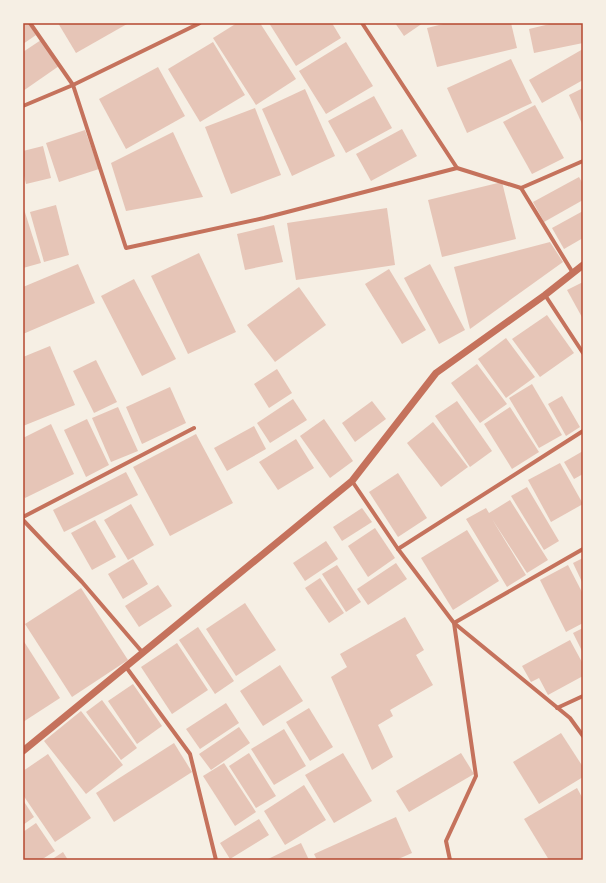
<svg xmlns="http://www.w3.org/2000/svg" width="606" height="883" viewBox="0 0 606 883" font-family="'PT Sans Narrow',sans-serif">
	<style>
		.building { fill: #e6c5b7 }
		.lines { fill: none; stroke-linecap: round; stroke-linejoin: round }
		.minor { stroke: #c5725c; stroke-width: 4 }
		.tertiary { stroke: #c5725c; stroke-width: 7 }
		.neatline { fill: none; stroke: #b5482f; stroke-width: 1.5 }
	</style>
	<rect width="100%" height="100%" fill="#f6efe4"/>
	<g class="building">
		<polygon points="23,23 28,23 36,35 23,44"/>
		<polygon points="58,23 126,23 127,24 76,53"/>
		<polygon points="237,23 260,23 296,79 256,105 213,38"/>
		<polygon points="269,23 332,23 341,38 296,66"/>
		<polygon points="395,23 423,23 404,36"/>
		<polygon points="447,23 511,23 517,48 437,67 427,28"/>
		<polygon points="554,23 583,23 583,43 534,53 529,29"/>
		<polygon points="41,40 59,66 23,91 23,52"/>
		<polygon points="213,42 245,95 200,122 168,69"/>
		<polygon points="346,42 373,86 326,114 299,71"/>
		<polygon points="583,49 583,80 542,103 529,80"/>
		<polygon points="511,59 532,103 467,133 447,88"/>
		<polygon points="158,67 185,116 126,149 99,99"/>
		<polygon points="583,88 583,126 569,95"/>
		<polygon points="305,89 335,156 292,176 262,109"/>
		<polygon points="374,96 392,128 346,153 328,121"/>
		<polygon points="535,105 564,158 532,174 503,122"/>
		<polygon points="255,108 281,175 231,194 205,127"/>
		<polygon points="402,129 417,156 371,181 356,154"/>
		<polygon points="85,130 99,169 59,182 46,143"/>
		<polygon points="173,132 203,197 126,211 111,163"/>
		<polygon points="43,146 51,178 26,184 23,171 23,151"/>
		<polygon points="579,177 583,184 583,200 544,222 533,202"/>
		<polygon points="502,182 516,239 442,257 428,200"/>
		<polygon points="56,205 69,255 44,262 30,212"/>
		<polygon points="23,206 41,263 23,268"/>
		<polygon points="387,208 395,265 296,280 287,223"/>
		<polygon points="583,211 583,238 564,249 552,228"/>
		<polygon points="274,225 283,262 245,270 237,234"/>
		<polygon points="550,242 563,262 470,329 454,267"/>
		<polygon points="199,253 236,332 188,354 151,276"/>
		<polygon points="78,264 95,303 23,334 23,287"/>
		<polygon points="430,264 465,330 439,344 404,278"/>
		<polygon points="389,269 426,330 402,344 365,284"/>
		<polygon points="134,279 176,359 142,376 101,296"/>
		<polygon points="583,282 583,319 567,290"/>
		<polygon points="299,287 326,325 275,362 247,325"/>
		<polygon points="547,315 574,353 540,377 512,339"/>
		<polygon points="506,338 535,377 506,398 478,359"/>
		<polygon points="50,346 75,405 23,426 23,357"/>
		<polygon points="96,360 117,402 94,413 73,371"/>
		<polygon points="477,364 507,404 480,423 451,383"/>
		<polygon points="277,369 292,393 269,408 254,384"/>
		<polygon points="532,384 562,435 539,448 509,398"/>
		<polygon points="170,387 186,423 142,444 126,407"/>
		<polygon points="562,396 580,427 566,436 548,404"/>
		<polygon points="293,399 307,420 270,443 257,423"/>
		<polygon points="372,401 386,419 355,442 342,423"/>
		<polygon points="457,401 492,451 470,467 435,416"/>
		<polygon points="118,407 138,451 111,462 92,418"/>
		<polygon points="510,407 539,452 512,469 484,424"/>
		<polygon points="87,419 109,465 86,477 64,430"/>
		<polygon points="324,419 353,461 330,478 300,436"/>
		<polygon points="433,422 468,467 441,487 407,443"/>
		<polygon points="51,424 74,474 25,498 23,495 23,438"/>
		<polygon points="254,426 266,449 227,471 214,448"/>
		<polygon points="196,434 233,503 170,536 133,467"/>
		<polygon points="296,439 314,468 278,490 259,462"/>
		<polygon points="583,451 583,474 574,479 564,462"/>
		<polygon points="560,463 583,504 551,522 528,480"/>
		<polygon points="126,472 138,495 64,532 53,510"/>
		<polygon points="398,473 427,518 398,537 369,492"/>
		<polygon points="527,487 559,541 544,550 511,496"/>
		<polygon points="510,500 548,560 527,573 492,519 526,575 507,587 466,519 486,508 489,513"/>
		<polygon points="131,504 154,545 128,560 104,520"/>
		<polygon points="362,508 372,522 342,541 333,527"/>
		<polygon points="95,520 116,557 92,570 71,533"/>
		<polygon points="375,528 395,558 368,577 348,546"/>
		<polygon points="467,530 499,581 453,610 421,558"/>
		<polygon points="326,541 338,559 305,581 293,563"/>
		<polygon points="583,558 583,584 573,563"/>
		<polygon points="133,559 148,584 123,599 108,574"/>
		<polygon points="396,563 407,579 368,605 357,589"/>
		<polygon points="337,565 361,602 346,612 322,574"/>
		<polygon points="568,565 583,594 583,623 566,632 540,580"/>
		<polygon points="320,578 344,613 329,623 305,588"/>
		<polygon points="158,585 172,606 139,627 125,606"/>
		<polygon points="81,588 128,660 72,697 25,624"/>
		<polygon points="245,603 276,650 236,676 206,629"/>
		<polygon points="405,617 424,650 416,655 433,685 390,710 393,716 378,725 393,757 372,770 331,677 347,667 340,654"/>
		<polygon points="198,627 234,681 215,694 179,640"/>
		<polygon points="583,628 583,653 573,633"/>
		<polygon points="23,640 60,698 23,722"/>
		<polygon points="570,640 583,664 583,676 548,695 539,678 531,682 522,666"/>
		<polygon points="177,643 208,690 172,714 141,667"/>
		<polygon points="280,665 303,701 263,726 240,691"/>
		<polygon points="133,684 162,726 137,744 108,701"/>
		<polygon points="102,700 137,748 121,760 86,712"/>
		<polygon points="226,703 239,723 200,749 186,729"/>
		<polygon points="309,708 333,747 310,761 286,722"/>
		<polygon points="81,711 123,765 86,794 44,741"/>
		<polygon points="239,727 250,743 211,770 199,754"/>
		<polygon points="284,729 306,766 274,785 251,749"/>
		<polygon points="561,733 583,767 583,777 539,804 513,762"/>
		<polygon points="174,743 192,772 114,822 96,793"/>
		<polygon points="249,753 276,796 256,808 229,766"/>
		<polygon points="343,753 372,801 334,823 305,775"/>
		<polygon points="461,753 474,774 409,812 396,791"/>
		<polygon points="48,754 91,818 55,842 23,795 23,771"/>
		<polygon points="224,763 256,812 235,826 203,776"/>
		<polygon points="304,785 326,820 285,845 264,811"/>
		<polygon points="577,788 583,799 583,860 549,860 524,819"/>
		<polygon points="23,800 34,817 23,825"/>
		<polygon points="396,817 412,853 396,860 317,860 314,854"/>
		<polygon points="259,819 269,835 230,859 220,843"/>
		<polygon points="36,823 55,851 41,860 23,860 23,832"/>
		<polygon points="301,843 309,860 266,860"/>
		<polygon points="63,852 68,860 51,860"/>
	</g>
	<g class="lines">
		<g class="minor">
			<polyline points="30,23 73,85 126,248 264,218 457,168 521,188 583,161"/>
			<polyline points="362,23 457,168"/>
			<polyline points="23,106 73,85 200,23"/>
			<polyline points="521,188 573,273"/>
			<polyline points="545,295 583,353"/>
			<polyline points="352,481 398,549 454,623 570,718 583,736"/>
			<polyline points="23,517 194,428"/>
			<polyline points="23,520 82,582 143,653"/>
			<polyline points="398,549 583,431"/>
			<polyline points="126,667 190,754 216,860"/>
			<polyline points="557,708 583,696"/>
			<polyline points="450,860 446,841 476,776 454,623 583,549"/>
		</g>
		<polyline class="tertiary" points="23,751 352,481 436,373 545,295 583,265"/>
	</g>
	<rect width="606" height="883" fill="none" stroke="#f6efe4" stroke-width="48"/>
	<rect x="24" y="24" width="558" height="835" class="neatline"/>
</svg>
